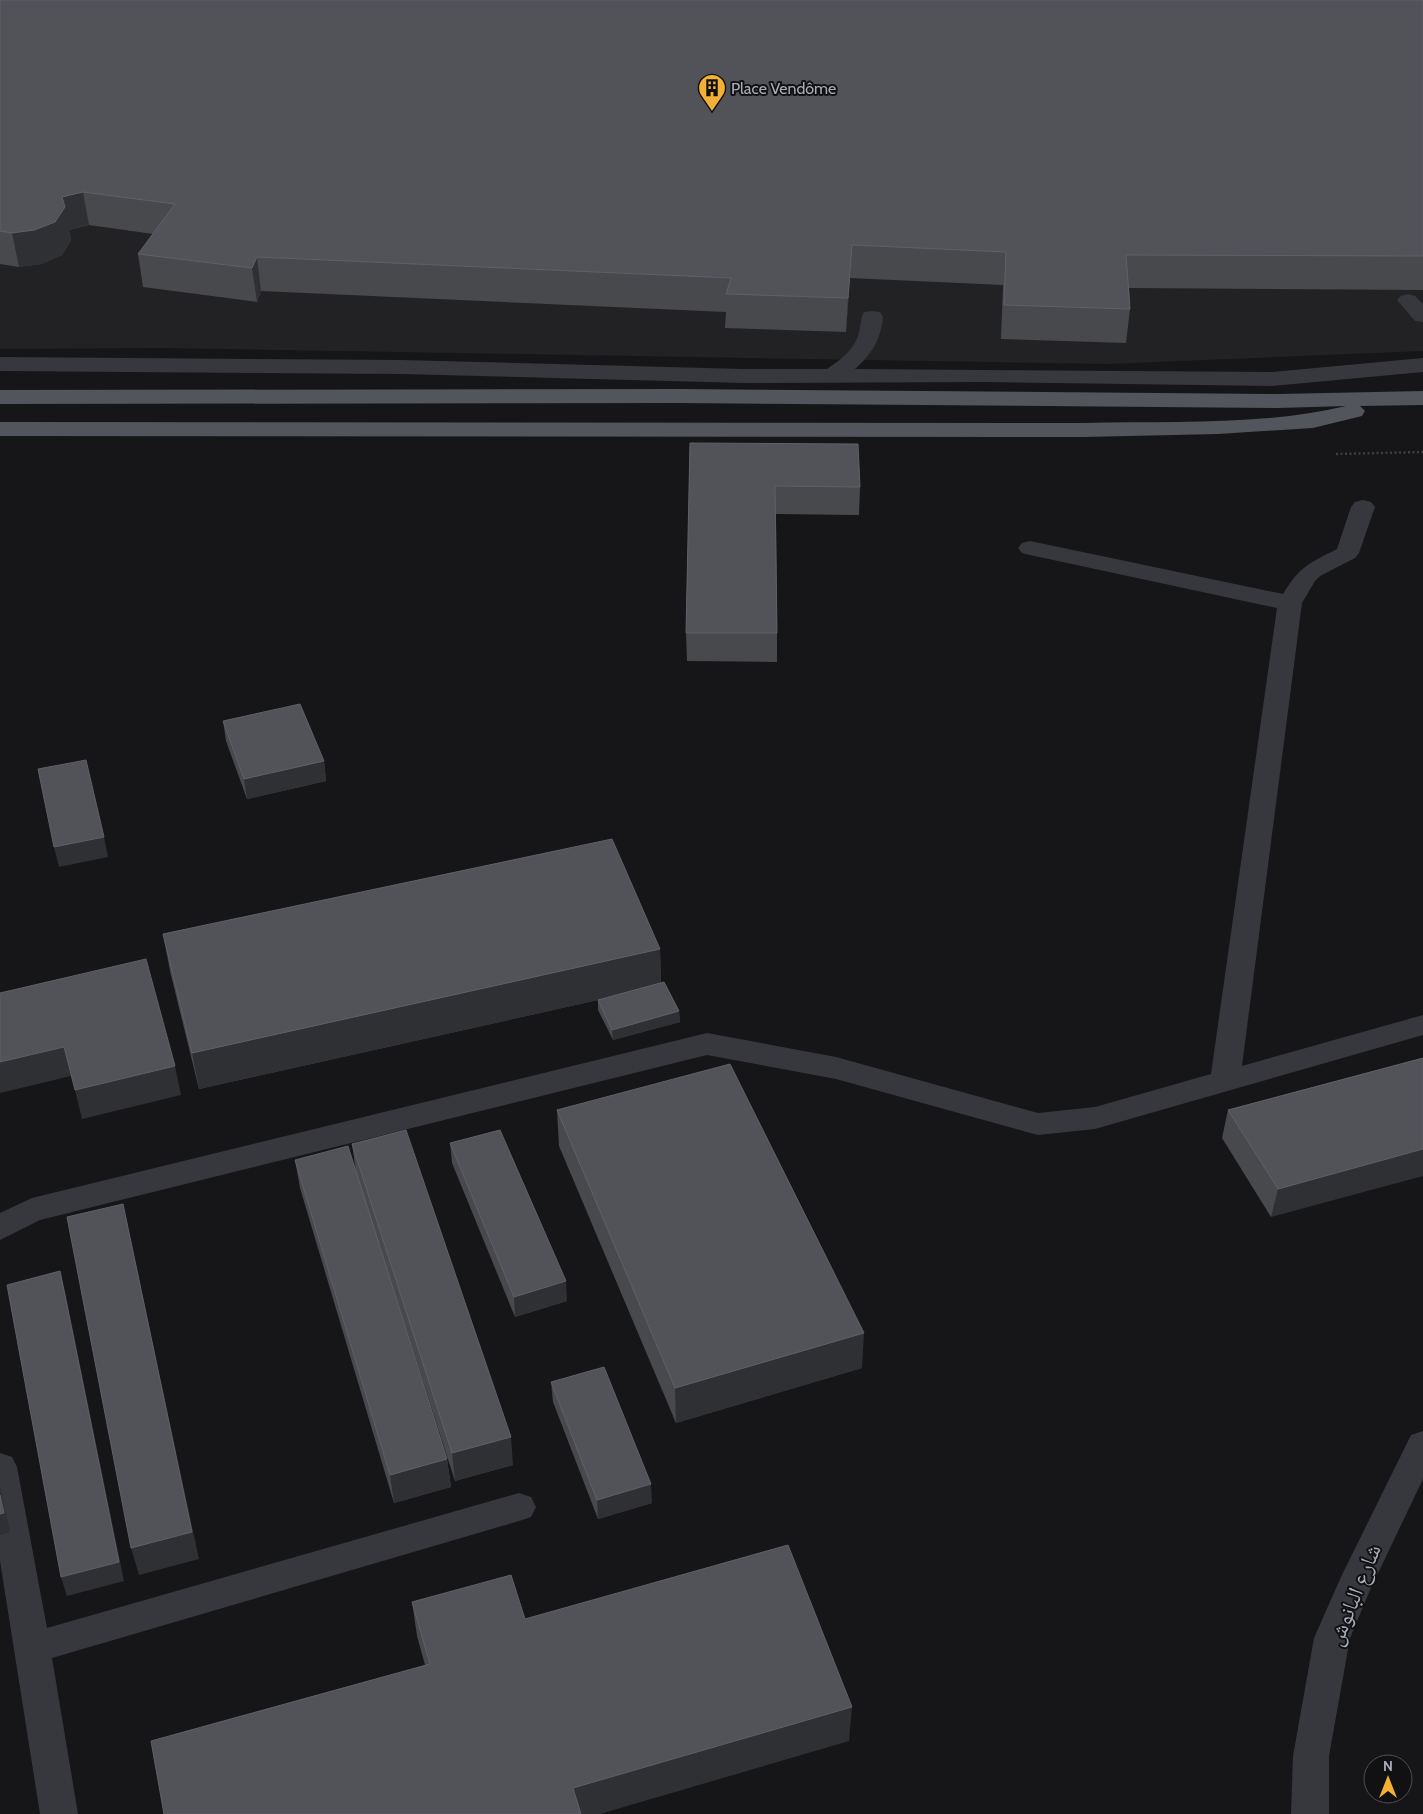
<svg xmlns="http://www.w3.org/2000/svg" width="1423" height="1814" viewBox="0 0 1423 1814" font-family="Cabin,'Noto Naskh Arabic',sans-serif">
	<style>
		.built { fill: #222225 }
		.lines { fill: none; stroke-linecap: round; stroke-linejoin: round }
		.path { stroke: #3d3f44; stroke-width: 2.5; stroke-dasharray: 2 2.5; stroke-linecap: butt }
		.minor { fill: #37383d; fill-rule: evenodd }
		.major { fill: #53555c; fill-rule: evenodd }
		.wall { fill: #47494d }
		.shaded-wall { fill: #2f3033 }
		.building { fill: #525359; stroke: #5f6168 }
		.labels { text-anchor: middle; dominant-baseline: central; stroke-width: 4; stroke-linejoin: round; paint-order: stroke }
		.far-poi-label { font-size: 16px; fill: #a8adb8; stroke: #111113; text-anchor: start }
		.near-street-label { font-size: 22px; fill: #a8adb8; stroke: #111113 }
	</style>
	<rect width="100%" height="100%" fill="#161618"/>
	<polygon class="built" points="0,0 1423,0 1423,351 1107,364 161,348 0,349"/>
	<g class="lines">
		<polyline class="path" points="1336,454 1423,452"/>
		<g class="minor">
			<polygon points="1408,294 1415,296 1423,304 1423,322 1415,321 1397,300 1401,296"/>
			<path d="M872 311 880 312 883 317C881 339 872 354 855 369L1272 372 1423 358V372L1272 386 984 382 744 383 401 374 0 371V357L401 360 744 369H827C840 360 853 351 858 336 861 328 860 319 864 312Z"/>
			<path d="M1363 500 1371 502 1375 507 1359 553 1355 558 1320 576 1315 581 1302 603 1242 1066 1423 1015V1035L1095 1129 1038 1135 836 1079 707 1055 40 1220 0 1240V1213L32 1198 707 1033 836 1057 1038 1113 1095 1107 1211 1074 1277 608 1030 555 1022 553 1018 548 1022 543 1030 541 1283 594C1300 566 1308 564 1337 549L1351 507 1355 502Z"/>
			<polygon points="1423,1431 1423,1479 1370,1590 1350,1638 1329,1756 1329,1814 1291,1814 1293,1756 1314,1638 1341,1577 1411,1435"/>
			<polygon points="0,1453 12,1457 17,1467 47,1628 519,1493 531,1497 536,1507 531,1517 519,1521 52,1658 78,1814 40,1814 0,1561"/>
		</g>
		<path class="major" d="M679 389 1278 394 1423 391V405L1360 406 1365 411 1362 416 1313 428 1218 434 1084 437 0 436V422L1084 423C1169 421 1263 426 1346 406L1278 408 679 403 0 404V390Z"/>
	</g>
	<g class="wall">
		<polygon points="0,0 1423,0 1423,290 1129,288 1130,309 1126,343 1001,339 1003,285 850,278 846,332 725,328 726,312 261,291 257,302 143,287 138,254 153,234 89,225 69,230 71,240 62,255 41,264 19,267 0,264"/>
		<polygon points="690,443 860,487 859,515 776,514 777,633 777,662 687,661 686,633"/>
		<polygon points="223,721 324,761 326,781 247,799 226,741"/>
		<polygon points="163,934 660,949 661,983 679,1011 680,1022 613,1040 598,1010 598,1000 199,1089 170,971"/>
		<polygon points="1423,1058 1271,1217 1222,1138 1228,1110"/>
		<polygon points="557,1110 862,1368 676,1423 559,1146"/>
		<polygon points="450,1143 567,1301 515,1317 452,1163"/>
		<polygon points="352,1144 513,1465 455,1481 356,1173"/>
		<polygon points="295,1160 447,1459 451,1487 394,1503 300,1188"/>
		<polygon points="551,1382 652,1503 598,1519 553,1402"/>
		<polygon points="412,1602 525,1619 849,1741 425,1665 417,1636"/>
	</g>
	<g class="shaded-wall">
		<polygon points="83,192 89,225 69,230 71,240 62,255 41,264 19,267 12,233 62,197"/>
		<polygon points="852,245 850,278 846,332 848,298"/>
		<polygon points="257,257 261,291 257,302 252,268"/>
		<polygon points="324,761 326,781 247,799 244,779"/>
		<polygon points="104,837 108,857 59,867 54,847"/>
		<polygon points="660,949 661,986 199,1089 192,1053"/>
		<polygon points="679,1011 680,1022 613,1040 612,1030"/>
		<polygon points="64,1047 71,1076 0,1093 0,1062"/>
		<polygon points="175,1066 181,1095 82,1119 75,1090"/>
		<polygon points="1423,1149 1423,1176 1271,1217 1278,1189"/>
		<polygon points="123,1204 129,1232 199,1559 139,1575 131,1548"/>
		<polygon points="60,1271 65,1291 124,1581 67,1596 61,1577"/>
		<polygon points="566,1281 567,1301 515,1317 514,1297"/>
		<polygon points="864,1333 862,1368 676,1423 675,1388"/>
		<polygon points="511,1437 513,1465 455,1481 452,1453"/>
		<polygon points="447,1459 451,1487 394,1503 390,1475"/>
		<polygon points="651,1484 652,1503 598,1519 597,1500"/>
		<polygon points="0,1486 10,1532 0,1535"/>
		<polygon points="852,1707 849,1741 600,1814 575,1814 573,1788"/>
	</g>
	<g class="building">
		<polygon points="0,0 1423,0 1423,256 1126,255 1130,309 1004,305 1006,252 852,245 848,298 726,294 731,278 257,257 252,268 138,254 175,204 83,192 62,197 65,207 55,222 34,230 12,233 0,231"/>
		<polygon points="690,443 858,444 860,487 775,486 777,633 686,633"/>
		<polygon points="300,704 324,761 244,779 223,721"/>
		<polygon points="86,760 104,837 54,847 38,769"/>
		<polygon points="612,839 660,949 192,1053 163,934"/>
		<polygon points="146,959 175,1066 75,1090 64,1047 0,1062 0,993"/>
		<polygon points="664,982 679,1011 612,1030 598,1000"/>
		<polygon points="1423,1058 1423,1149 1278,1189 1228,1110"/>
		<polygon points="730,1064 864,1333 675,1388 557,1110"/>
		<polygon points="406,1130 511,1437 452,1453 352,1144"/>
		<polygon points="500,1130 566,1281 514,1297 450,1143"/>
		<polygon points="348,1146 447,1459 390,1475 295,1160"/>
		<polygon points="123,1204 192,1532 131,1548 67,1217"/>
		<polygon points="60,1271 119,1562 61,1577 7,1285"/>
		<polygon points="604,1367 651,1484 597,1500 551,1382"/>
		<polygon points="0,1495 4,1513 0,1514"/>
		<polygon points="788,1545 852,1707 573,1788 581,1814 164,1814 151,1741 430,1664 412,1602 511,1575 525,1619"/>
	</g>
	<defs>
		<symbol id="building-pin" viewBox="-11 -11 22 30"><path d="M0 17L-7.5 6A9.5 9.5 0 1 1 7.5 6Z" fill="#f2b134" stroke="#111113"/><path d="M-4-6H4V6H1V3H-1V6H-4ZM-2.5-4.3h1.7v1.8h-1.7ZM.8-4.3h1.7v1.8H.8ZM-2.5-1h1.7V.8h-1.7ZM.8-1h1.7V.8H.8Z" fill="#111"/></symbol>
	</defs>
	<g fill-rule="evenodd">
		<use href="#building-pin" x="696" y="72" width="32" height="43"/>
	</g>
	<g class="labels">
		<g class="far-poi-label">
			<text x="731" y="88">Place Vendôme</text>
		</g>
		<g class="near-street-label">
			<text transform="translate(1354 1595) rotate(-68)">شارع البانوش</text>
		</g>
	</g>
	<g transform="translate(1388 1779)"><circle r="24" fill="#111113" stroke="#4d4f55"/>
	<path d="M0-4L9 19L0 12L-9 19Z" fill="#f2b134"/>
	<text y="-8" font-size="14" font-weight="bold" text-anchor="middle" fill="#a8adb8">N</text>
	</g>
</svg>
